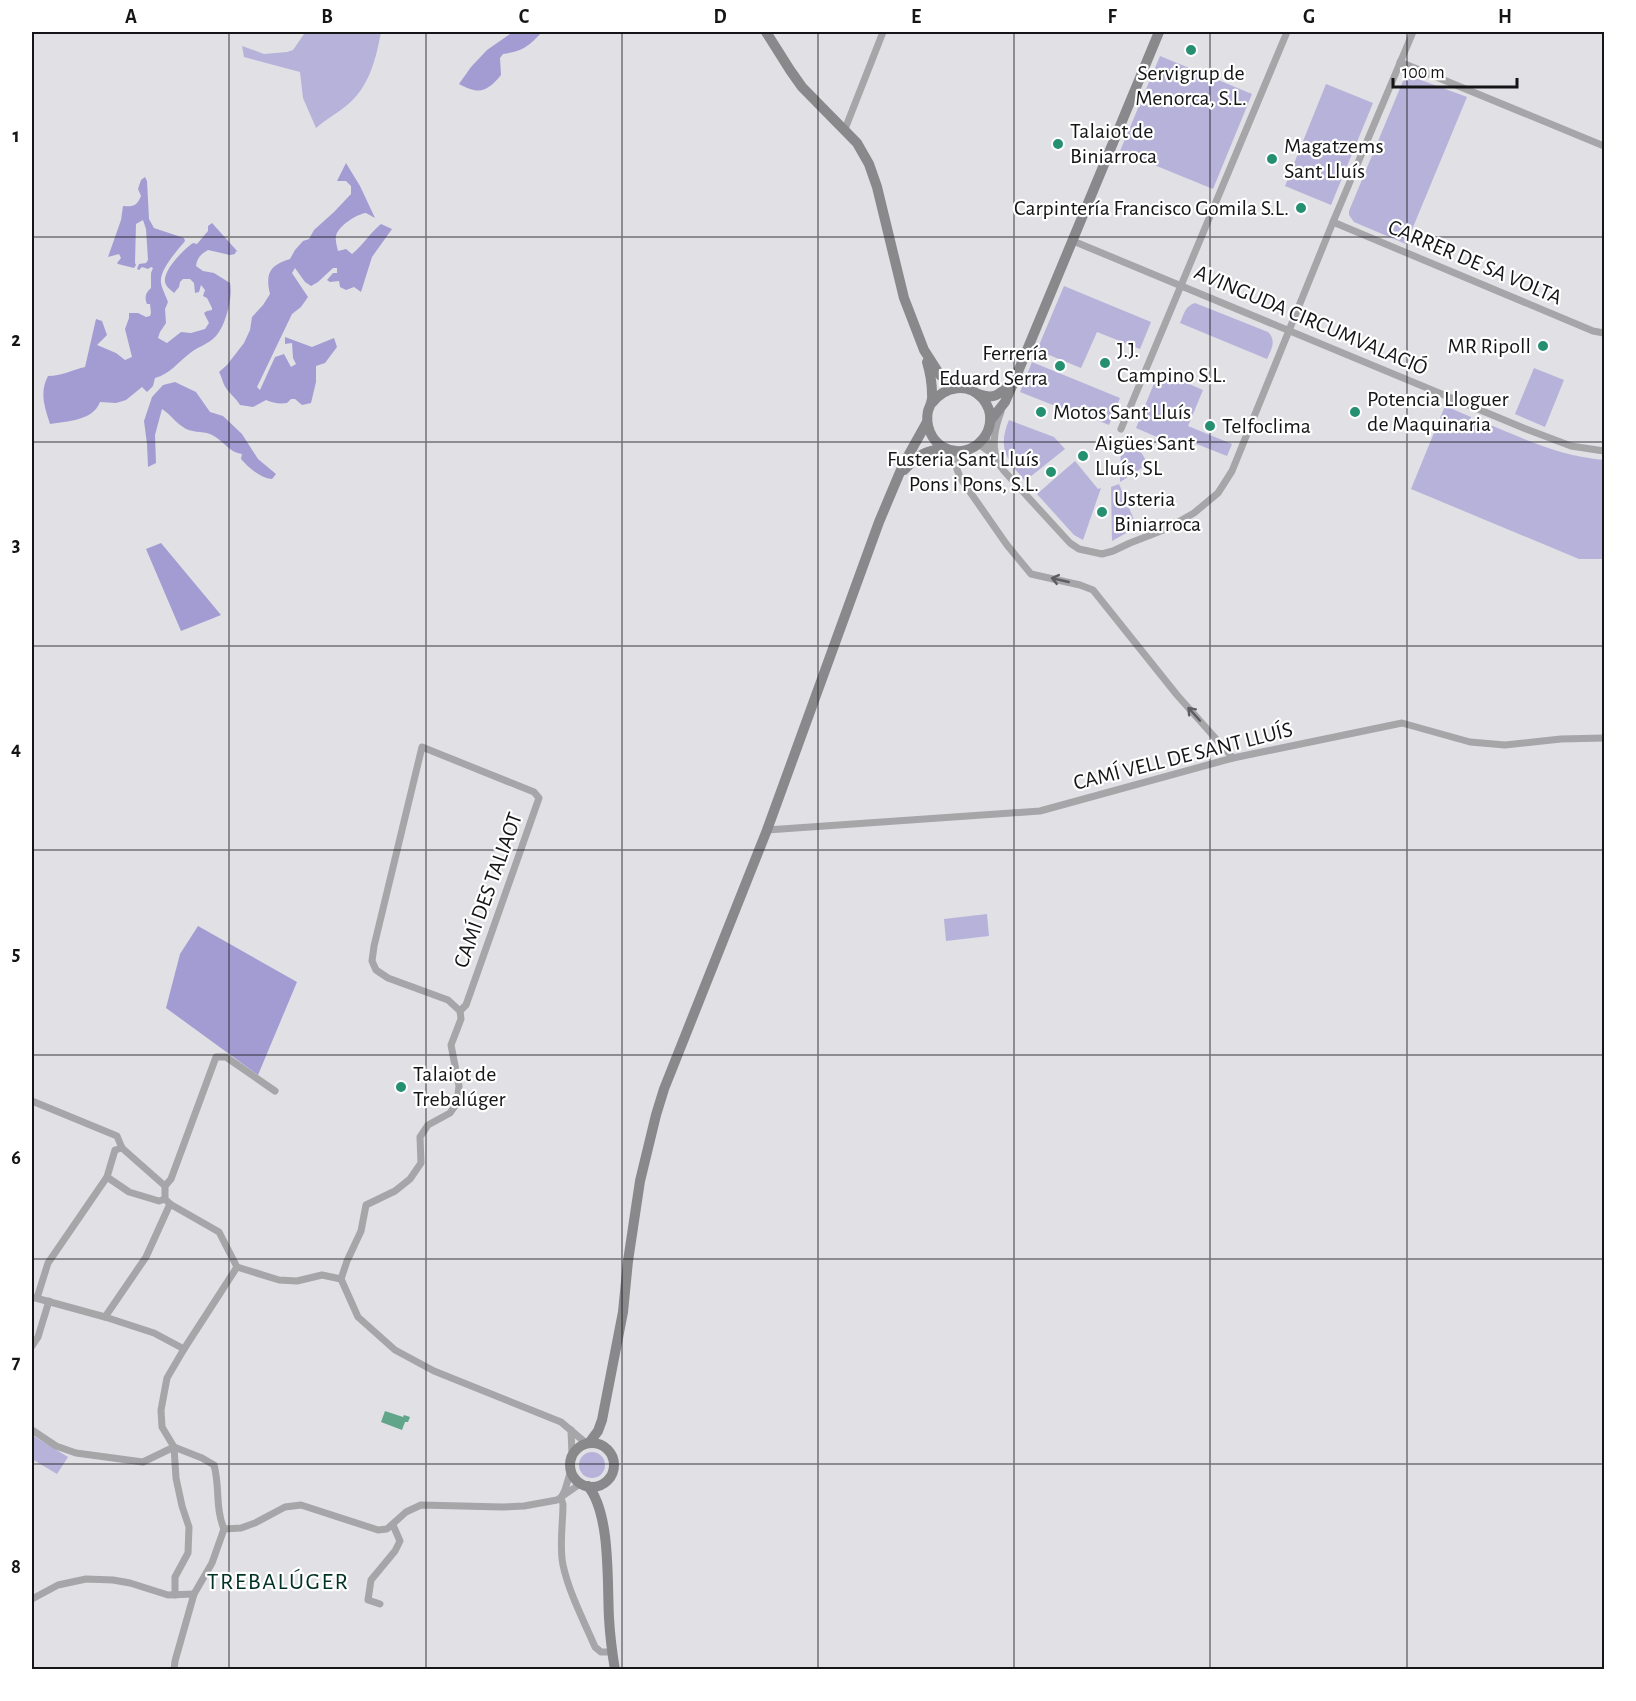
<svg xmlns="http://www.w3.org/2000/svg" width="1636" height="1701" viewBox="0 0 1636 1701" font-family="'Alegreya Sans',sans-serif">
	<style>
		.green { fill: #b6b2da }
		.forest { fill: #a39cd3 }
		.water { fill: #61a58b }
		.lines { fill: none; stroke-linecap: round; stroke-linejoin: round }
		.street { stroke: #a6a6a8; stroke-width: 7 }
		.secondary { stroke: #89898c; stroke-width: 10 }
		.oneway { stroke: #5e5d5f }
		.grid { fill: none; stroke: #151416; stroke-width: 1.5; stroke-opacity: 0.55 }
		.poi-dot { fill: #25906f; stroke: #fff; stroke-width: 2 }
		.labels { text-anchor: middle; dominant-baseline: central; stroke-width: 4.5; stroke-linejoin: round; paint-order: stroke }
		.poi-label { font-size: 22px; fill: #151416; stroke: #fff; text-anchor: start }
		.street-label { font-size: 22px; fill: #151416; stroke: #fff }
		.neighbourhood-label { font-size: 24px; letter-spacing: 1.5px; fill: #003323; stroke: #fff }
		.neatline { fill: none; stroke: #151416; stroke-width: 2 }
		.grid-label { font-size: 20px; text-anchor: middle; font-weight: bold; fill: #151416 }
	</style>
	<rect width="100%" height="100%" fill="#e0e0e5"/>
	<g class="green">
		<path d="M303 32H381C376 59 369 88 346 106 336 114 325 120 316 128L303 98 300 72 244 57 242 46 264 54 287 52 293 50 304 34Z"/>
		<polygon points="1160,56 1252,94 1213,189 1120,151"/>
		<polygon points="1410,76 1467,97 1406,244 1354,222 1349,215 1349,211 1403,81"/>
		<polygon points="1326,84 1373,103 1331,205 1285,186"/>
		<polygon points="1064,286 1151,322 1140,349 1097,332 1081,368 1037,350"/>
		<path d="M1195 303 1268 332C1277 341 1271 350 1267 359L1180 323C1184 314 1185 306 1195 303Z"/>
		<polygon points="1032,362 1120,398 1109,425 1065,407 1063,409 1020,392"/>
		<polygon points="1534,368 1564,380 1545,427 1515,414"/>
		<polygon points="1159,371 1203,390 1188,426 1232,444 1227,456 1184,439 1180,447 1136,428"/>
		<path d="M1445 406 1471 417 1469 423 1476 426 1479 420C1522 438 1558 456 1604 460V559H1579L1411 489Z"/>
		<path d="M1009 420 1054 437 1065 449 1025 481C1007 460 997 448 1009 420Z"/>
		<polygon points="1132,437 1148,464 1120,482 1121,443 1127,441"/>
		<polygon points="1075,461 1098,489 1101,488 1083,540 1074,535 1037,494"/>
		<polygon points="1119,484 1137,527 1112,541 1111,487"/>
		<polygon points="987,914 989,936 946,941 944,919"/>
		<polygon points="32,1435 68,1457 57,1474 32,1459"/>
		<circle cx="592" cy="1465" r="13"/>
	</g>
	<g class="forest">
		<path d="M513 32H542C528 47 523 51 503 54L500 58 501 75C487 92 479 95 459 84L471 67 487 50Z"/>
		<path d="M346 163 360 186 375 218 366 213C357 214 338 226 336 236 335 240 337 246 338 251L346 249 352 254C363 245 370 233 381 224L392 229 372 257 361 292 354 287 346 290 340 287 339 281 330 282 327 280 333 273H337V268H333L318 282 311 286 305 282 295 268 292 273 308 297 301 307 292 314 257 387 260 390 275 357 284 354 291 367 296 364 293 358 292 343 285 344V337L312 347 334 338 337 347 325 363 316 366V382L311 403 302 405 295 399H291L287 403C279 404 273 403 266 400L253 407 240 405C236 398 230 394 226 388 223 384 222 377 219 372L227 365 244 343 250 330 252 317 263 305 270 294C265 273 270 265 290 259L295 250 303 241 309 239 314 230 334 212 351 194V186L346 181H337Z"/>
		<path d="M145 177 147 181 149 219 154 228 184 238 185 241C177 251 159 270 161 283 162 289 166 296 168 302L165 309 166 323 160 332 158 338 167 343 181 332 191 333 205 329 209 323 204 313 207 311 212 310V308L207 298 203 296 205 290 201 285 199 292 195 293 194 283 190 279H183L180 282 179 287 174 293C171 290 166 287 165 282 163 270 184 249 193 243L197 244 208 231V226L212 223 238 252 236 251 235 254 230 255 208 250C201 254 197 258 196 266L203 271 214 273 230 283C233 296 226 325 216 336 209 344 197 347 189 354 177 363 170 374 155 378L153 386 147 392 142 387 126 400 116 403 100 402C93 421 67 421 50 424 45 408 39 393 48 376 62 376 71 370 85 367L96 319 102 321 107 335 97 345 116 353 125 360 132 357 125 329 129 318V313H138L146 317 150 316 151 313 150 304H147C144 297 146 292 151 288V273L153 268 151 267 148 269 142 267 139 270 137 269 139 264 146 263 148 260 146 229 143 220 136 224 135 263 136 265 134 268 118 264 117 263 121 258 119 254 108 257 121 220 123 206C133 207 137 206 141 196L138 189 141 180Z"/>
		<path d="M175 382 196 392 210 412 223 416 242 434 258 459 276 474 272 479C260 478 249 468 241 459L242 454C228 452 224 440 210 434 202 431 191 433 183 427 175 422 170 414 162 409L155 435 156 463 148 467 147 444 144 421 152 397 163 385Z"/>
		<polygon points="161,543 221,615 181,631 146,549"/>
		<polygon points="198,926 297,982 258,1075 166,1008 180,954"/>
	</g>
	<polygon class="water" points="385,1411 403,1417 404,1415 410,1417 408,1422 405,1422 402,1430 381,1422"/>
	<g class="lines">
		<g class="street">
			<polyline points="1400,62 1604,146"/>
			<polyline points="845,129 883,32"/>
			<polyline points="1333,222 1593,331 1604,333"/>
			<polyline points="1073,241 1526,429 1571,446 1604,451"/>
			<polyline points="1121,429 1287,32"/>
			<polyline points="977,446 981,446 991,453 986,436"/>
			<path d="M960 451C954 462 956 469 961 479L1007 545 1031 574 1080 585 1093 590 1177 695 1233 758"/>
			<polyline points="991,453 1004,471 1070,543 1079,549 1102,554 1113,551 1130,543 1166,529 1194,513 1218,493 1232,471 1333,222 1413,32"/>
			<path d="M996 457C992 442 995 427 1001 412"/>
			<polygon points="422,747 534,792 539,798 466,1005 460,1011 448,1000 388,978 376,970 372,961 374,946"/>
			<polyline points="767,830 1040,811 1233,758 1402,723 1470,742 1505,745 1561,739 1604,738"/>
			<polyline points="32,1101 117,1136 122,1148 165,1186 165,1199 170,1204 219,1232 237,1267 279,1280 297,1281 322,1275 341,1279"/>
			<polyline points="107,1177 129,1192 159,1201 165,1199"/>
			<polyline points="165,1186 171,1179 216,1057 226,1057 275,1091"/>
			<polyline points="341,1279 347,1261 361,1231 366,1205 395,1191 410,1179 421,1163 420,1137 428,1125 450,1113 457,1103 459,1086 451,1045 461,1019 460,1011"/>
			<polyline points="341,1279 358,1317 395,1350 434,1371 561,1422 586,1443"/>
			<polyline points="32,1297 105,1317 154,1333 184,1349"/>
			<polyline points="37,1298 48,1263 107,1177 115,1150 122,1148"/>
			<polyline points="105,1317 146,1257 170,1204"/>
			<polyline points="32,1346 38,1337 49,1301"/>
			<polyline points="32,1430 56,1446 76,1453 143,1462 174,1447 176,1478 182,1506 189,1527 188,1553 175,1577 175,1595"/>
			<polyline points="571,1430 572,1455"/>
			<path d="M571 1470 565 1490 561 1498 563 1504C563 1524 559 1546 563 1565 569 1593 584 1621 595 1647L601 1652H612"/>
			<polyline points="224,1529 241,1528 255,1523 285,1507 301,1505 378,1530 387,1529 406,1512 421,1505 502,1507 524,1506 557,1500 577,1486 583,1484"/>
			<path d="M224 1529C215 1508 220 1486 214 1465L202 1458 174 1447 162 1427 161 1410 167 1378 184 1349 237 1267"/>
			<polyline points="32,1599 58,1585 86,1579 113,1580 130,1583 168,1595 194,1594"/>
			<polyline points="380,1604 368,1600 371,1580 395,1551 400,1541 393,1525"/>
			<polyline points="174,1670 175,1661 194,1594 212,1563 224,1529"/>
		</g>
		<g class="secondary">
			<polyline points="766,32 790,70 802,87 857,143 869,164 877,187 904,298 924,350 940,375 960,388"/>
			<path d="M927 362C930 372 932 383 932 394 933 401 930 405 928 411 925 425 931 440 943 447 973 464 1005 426 983 399 968 382 945 386 932 403"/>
			<path d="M978 394C994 400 999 395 1011 383"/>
			<polyline points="990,421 1005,402 1015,379 1159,32"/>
			<path d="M904 470C918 455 925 451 945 448"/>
			<polyline points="589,1443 598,1431 602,1420 623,1312 628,1261 640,1181 656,1115 664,1089 767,830 879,522 903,465 927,422"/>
			<circle cx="592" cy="1465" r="22"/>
			<path d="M588 1486C611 1514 607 1583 609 1618 610 1636 612 1652 615 1670"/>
		</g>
	</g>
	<defs><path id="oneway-shaft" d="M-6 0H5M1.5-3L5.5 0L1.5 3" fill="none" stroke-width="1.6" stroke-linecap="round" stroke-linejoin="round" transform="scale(1.5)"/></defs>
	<g class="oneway">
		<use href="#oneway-shaft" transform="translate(1060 580) rotate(-167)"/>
		<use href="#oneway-shaft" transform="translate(1194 714) rotate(-132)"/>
	</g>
	<path class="grid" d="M229 32V1670M426 32V1670M622 32V1670M818 32V1670M1014 32V1670M1210 32V1670M1407 32V1670M32 237H1604M32 442H1604M32 646H1604M32 850H1604M32 1055H1604M32 1259H1604M32 1464H1604"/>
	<g class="poi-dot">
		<circle cx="1191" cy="50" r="6"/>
		<circle cx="1058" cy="144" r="6"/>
		<circle cx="1272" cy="159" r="6"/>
		<circle cx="1301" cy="208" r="6"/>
		<circle cx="1543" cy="346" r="6"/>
		<circle cx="1105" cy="363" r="6"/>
		<circle cx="1060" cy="366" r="6"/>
		<circle cx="1041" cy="412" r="6"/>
		<circle cx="1355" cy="412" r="6"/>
		<circle cx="1210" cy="426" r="6"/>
		<circle cx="1083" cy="456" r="6"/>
		<circle cx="1051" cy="472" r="6"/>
		<circle cx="1102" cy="512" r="6"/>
		<circle cx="401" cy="1087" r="6"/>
	</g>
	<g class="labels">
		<g class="poi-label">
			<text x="1191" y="73" text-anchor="middle">Servigrup de<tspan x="1191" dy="25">Menorca, S.L.</tspan></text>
			<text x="1070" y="131">Talaiot de<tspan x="1070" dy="25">Biniarroca</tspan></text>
			<text x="1284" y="146">Magatzems<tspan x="1284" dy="25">Sant Lluís</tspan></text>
			<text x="1289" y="208" text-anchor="end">Carpintería Francisco Gomila S.L.</text>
			<text x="1531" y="346" text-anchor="end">MR Ripoll</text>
			<text x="1117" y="350">J.J.<tspan x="1117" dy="25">Campino S.L.</tspan></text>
			<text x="1048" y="353" text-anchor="end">Ferrería<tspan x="1048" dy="25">Eduard Serra</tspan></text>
			<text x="1367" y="399">Potencia Lloguer<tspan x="1367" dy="25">de Maquinaria</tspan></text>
			<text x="1053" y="412">Motos Sant Lluís</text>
			<text x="1222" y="426">Telfoclima</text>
			<text x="1095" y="443">Aigües Sant<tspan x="1095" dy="25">Lluís, SL</tspan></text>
			<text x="1039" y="459" text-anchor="end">Fusteria Sant Lluís<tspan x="1039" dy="25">Pons i Pons, S.L.</tspan></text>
			<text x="1114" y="499">Usteria<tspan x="1114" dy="25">Biniarroca</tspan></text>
			<text x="413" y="1074">Talaiot de<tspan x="413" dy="25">Trebalúger</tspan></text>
		</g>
		<g class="street-label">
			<text transform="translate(1475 262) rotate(23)">CARRER DE SA VOLTA</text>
			<text transform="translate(1311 320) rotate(23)">AVINGUDA CIRCUMVALACIÓ</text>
			<text transform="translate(1183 756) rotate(-14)">CAMÍ VELL DE SANT LLUÍS</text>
			<text transform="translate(488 890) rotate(-70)">CAMÍ DES TALIAOT</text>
		</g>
		<g class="neighbourhood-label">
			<text x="278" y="1582">TREBALÚGER</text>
		</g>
	</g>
	<rect width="1636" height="1701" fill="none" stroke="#ffffff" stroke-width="66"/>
	<path d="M1393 78v9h124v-9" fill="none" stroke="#151416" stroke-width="3"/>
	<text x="1402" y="78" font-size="18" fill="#151416" stroke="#ffffff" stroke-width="4.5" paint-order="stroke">100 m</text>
	<rect x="33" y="33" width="1570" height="1635" class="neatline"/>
	<g class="grid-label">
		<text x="131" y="23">A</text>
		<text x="327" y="23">B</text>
		<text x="524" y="23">C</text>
		<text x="720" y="23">D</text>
		<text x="916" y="23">E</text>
		<text x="1112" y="23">F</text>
		<text x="1309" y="23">G</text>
		<text x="1505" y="23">H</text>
		<text x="16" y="142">1</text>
		<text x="16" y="346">2</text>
		<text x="16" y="551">3</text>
		<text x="16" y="755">4</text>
		<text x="16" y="960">5</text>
		<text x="16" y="1164">6</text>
		<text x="16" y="1368">7</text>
		<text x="16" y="1573">8</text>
	</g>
</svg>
